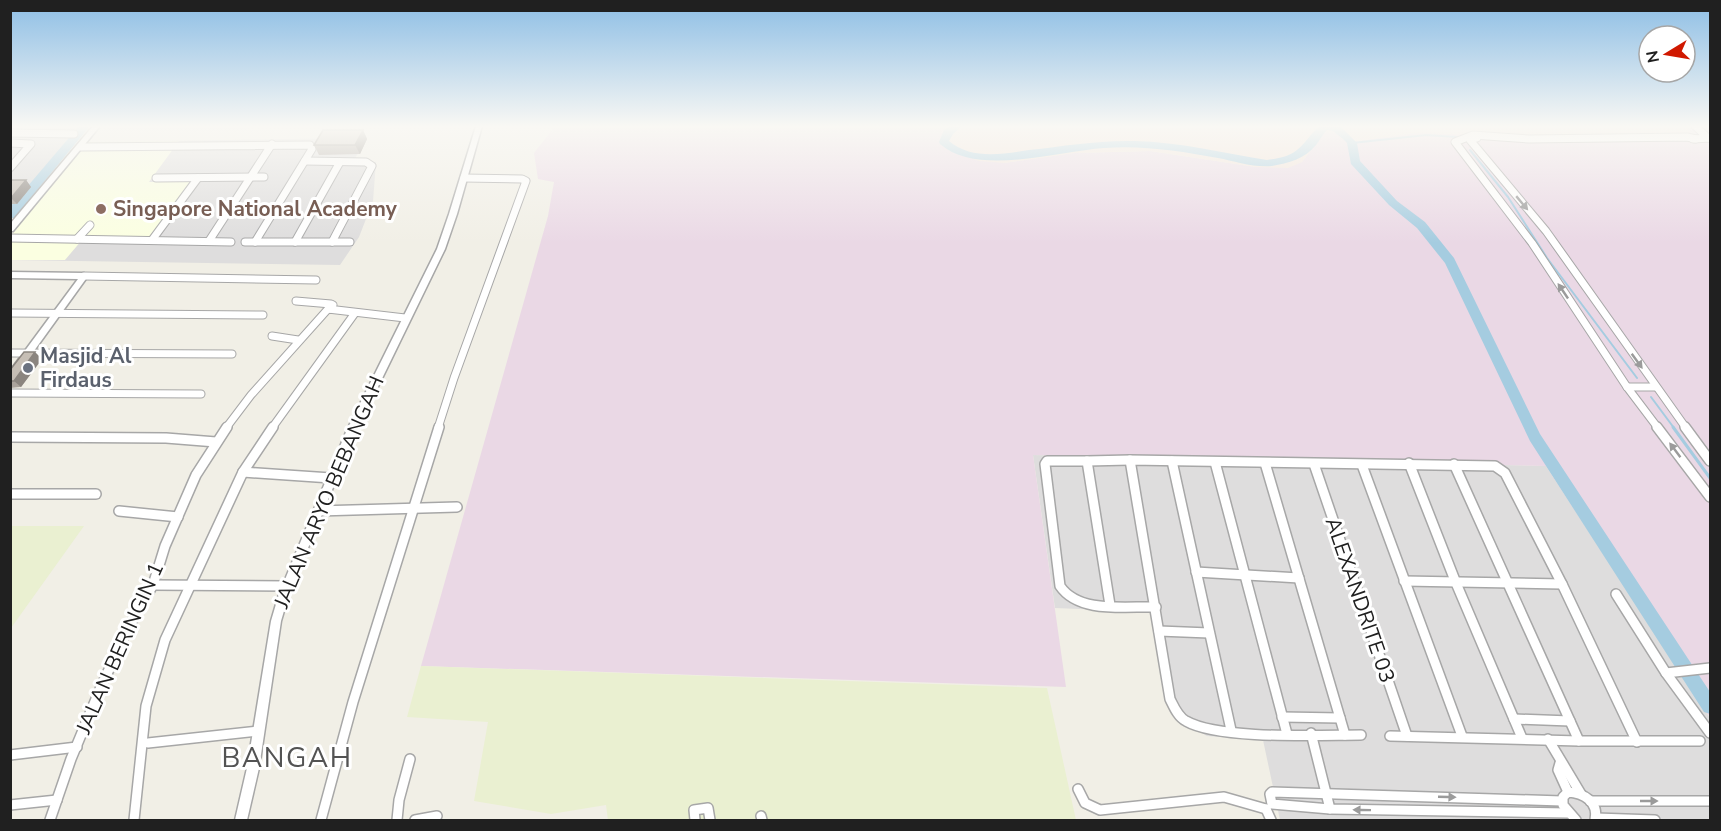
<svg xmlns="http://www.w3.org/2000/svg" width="1721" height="831" viewBox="0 0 1721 831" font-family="'Nunito Sans',sans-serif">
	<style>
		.residential { fill: #dedddd }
		.industrial { fill: #ead8e5 }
		.education { fill: #fbffe1 }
		.military { fill: #f3e3d9 }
		.farmland { fill: #eaf0d1 }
		.parking { fill: #e8e8e8 }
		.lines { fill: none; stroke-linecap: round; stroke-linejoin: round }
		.stream-far1 { stroke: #a5cce0; stroke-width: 2 }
		.stream { stroke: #a5cce0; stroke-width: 3 }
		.river { fill: #a5cce0; fill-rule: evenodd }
		.minor-far1-casing { stroke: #a7a7a7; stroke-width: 9 }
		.minor-casing { stroke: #a7a7a7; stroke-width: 12 }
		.tertiary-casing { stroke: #a7a7a7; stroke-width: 3 }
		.minor-far1 { stroke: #fff; stroke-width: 7 }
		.minor { stroke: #fff; stroke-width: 9 }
		.tertiary { fill: #fff; fill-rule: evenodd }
		.wall { fill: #aaa39c }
		.shaded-wall { fill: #8b857f }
		.building { fill: #c6beb5; stroke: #8b857f; stroke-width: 1.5 }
		.oneway { fill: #9b9b9b }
		.education-dot { fill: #8d6e63; stroke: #fff; stroke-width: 2 }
		.worship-dot { fill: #6b7280; stroke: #fff; stroke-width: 2 }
		.labels { text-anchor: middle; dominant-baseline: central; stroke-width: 6; stroke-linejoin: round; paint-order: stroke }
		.education-label { font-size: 21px; font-weight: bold; fill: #785e54; stroke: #fff; text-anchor: start }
		.worship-label { font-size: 21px; font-weight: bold; fill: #5b616d; stroke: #fff; text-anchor: start }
		.street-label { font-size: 21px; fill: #202020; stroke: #fff }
		.near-quarter-label { font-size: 28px; letter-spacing: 1.5px; fill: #535353; stroke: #fff }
	</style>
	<rect width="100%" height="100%" fill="#f1efe6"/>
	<g class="residential">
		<polygon points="11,126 81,126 11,212"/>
		<polygon points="367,138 354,160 376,162 373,201 359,237 340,265 11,260 88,142"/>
		<polygon points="1033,455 1546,466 1710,718 1710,820 1280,820 1263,740 1207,736 1188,725 1170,702 1152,612 1055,608"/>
	</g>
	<polygon class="industrial" points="555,126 953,126 945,142 1004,163 1074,153 1150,151 1256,167 1302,162 1325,132 1338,129 1349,142 1414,133 1690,132 1685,126 1710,126 1710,718 1546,466 1033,455 1066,687 421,666 548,216 554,182 538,179 534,153"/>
	<polygon class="education" points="179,141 149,182 190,182 148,240 82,240 65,260 11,260 11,236 88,142"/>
	<polygon class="military" points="953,126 1685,126 1690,132 1681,136 1541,137 1414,133 1349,142 1338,130 1325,132 1302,162 1288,168 1256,167 1150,151 1074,153 1004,163 979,161 948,150 944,142"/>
	<g class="farmland">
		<polygon points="11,526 84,526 11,628 10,526"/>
		<polygon points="421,666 1047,688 1076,820 608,820 606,805 551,814 474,801 488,722 407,717"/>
	</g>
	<polygon class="parking" points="109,126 251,126 248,130 105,131"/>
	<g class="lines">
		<g class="stream-far1">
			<polyline points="1352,143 1426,135 1457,137"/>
			<polyline points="1470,150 1508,197 1547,258 1637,378"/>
			<polyline points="1651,397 1674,428"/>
		</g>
		<polyline class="stream" points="1673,427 1710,478"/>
		<g class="river">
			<polygon points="79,126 90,126 14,218 10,218 10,207"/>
			<path d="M950 126H962L953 134 949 141C971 160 1003 154 1029 150 1064 146 1099 140 1135 141 1179 142 1223 153 1267 160 1300 156 1299 147 1319 126L1341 127 1357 143 1360 161 1397 201 1425 222 1454 258 1540 434 1710 692V714L1704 712 1530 441 1445 263 1417 228 1389 205 1351 164 1347 143 1343 139 1333 131 1327 130C1322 135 1320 140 1316 145 1305 159 1288 163 1272 166 1255 168 1234 161 1218 158 1180 151 1143 145 1104 148 1058 151 978 177 940 144L939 142 944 130Z"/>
		</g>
		<defs>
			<g id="minor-far1">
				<polyline points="1695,126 1708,138"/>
				<polyline points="10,133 74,134"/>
				<polyline points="1477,138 1470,140 1546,231 1686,428"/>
				<polyline points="1693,139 1710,138"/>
				<polyline points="10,143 31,144 10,168"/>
				<polyline points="81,147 310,145 312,149 255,242"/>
				<polyline points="305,161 366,162 372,166 332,242"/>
				<polyline points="156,178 264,177"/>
				<polyline points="10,238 231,242"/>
				<polyline points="77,239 90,225"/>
				<polyline points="152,240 198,178"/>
				<polyline points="209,241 272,144"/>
				<polyline points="245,242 350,242"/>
				<polyline points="295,242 340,162"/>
				<polyline points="84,276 316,280"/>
				<polyline points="296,301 331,304 333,305 330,309"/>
				<polyline points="10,313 263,315"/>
				<polyline points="272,336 298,340"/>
				<polyline points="10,353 232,354"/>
				<polyline points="1627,387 1655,387"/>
				<polyline points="10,393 201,394"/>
				<polyline points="226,428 251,395 328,309 405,318"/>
				<polyline points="272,428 355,313"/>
				<polyline points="438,428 454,378 526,181 522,179 464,178"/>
				<polyline points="1658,428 1627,387 1532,243 1455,142 1473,135 1529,139 1687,137 1696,139"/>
			</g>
			<g id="minor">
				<polyline points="1657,427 1710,497"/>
				<polyline points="1685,427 1710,461"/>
				<polyline points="10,437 166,438 216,442"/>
				<polyline points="1087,461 1130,460"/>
				<polyline points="1172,461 1231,730"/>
				<polyline points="1215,462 1287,734"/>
				<polyline points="1265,463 1345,735"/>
				<polyline points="1409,463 1456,583 1522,738"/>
				<polyline points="1314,464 1407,736"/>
				<polyline points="1454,464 1579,741"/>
				<polyline points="1362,465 1462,736"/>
				<polyline points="243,472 331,478"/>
				<polyline points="10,494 96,494"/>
				<polyline points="119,511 178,517"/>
				<polyline points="318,511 457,507"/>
				<polyline points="1196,572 1299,578"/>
				<polyline points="1404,581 1562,584"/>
				<polyline points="153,585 287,586"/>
				<polyline points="1616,594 1666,673 1710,733"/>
				<path d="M1110 605 1087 461H1047L1045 464 1060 586C1079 614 1126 606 1156 607"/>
				<polyline points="1159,631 1209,633"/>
				<polyline points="1666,673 1710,668"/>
				<polyline points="1282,717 1340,718"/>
				<polyline points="1514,719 1570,721"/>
				<polyline points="1311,733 1330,809"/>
				<path d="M1361 735C1320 735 1219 740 1186 721 1178 717 1174 707 1170 699L1130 460 1495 466 1505 473 1562 584 1637 742"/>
				<polyline points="1390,736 1579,741 1700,741"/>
				<polyline points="1548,739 1581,794"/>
				<polyline points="148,743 259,731"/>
				<polyline points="10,755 77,747"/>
				<polyline points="1560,763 1558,770 1568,792"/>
				<polyline points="1078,789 1085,803 1100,810 1224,797 1266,809"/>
				<polyline points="1562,801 1272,792 1270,794 1272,804 1330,809 1568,813"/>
				<polyline points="1590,801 1710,801"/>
				<polyline points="10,805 57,800"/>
				<polyline points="1266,809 1271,820"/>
				<polyline points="761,816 762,820"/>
				<polyline points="1596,818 1655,820"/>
				<polyline points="50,820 71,759 101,687 128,628 153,585 165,546 196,475 227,427"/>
				<polyline points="134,820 146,706 165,640 243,472 273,427"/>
				<polyline points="321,820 353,702 439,427"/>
				<polyline points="397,820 399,800 410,759"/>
				<polyline points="415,820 437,816"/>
				<polyline points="695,820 694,810 708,808 710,820"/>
				<path d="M1576 820 1563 805V797L1568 792C1584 793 1599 802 1595 820"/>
			</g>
			<g id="tertiary">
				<polygon points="93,126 100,126 13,231 10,231 10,224"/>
				<polygon points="476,126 482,126 457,214 445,249 356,432 289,594 281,621 259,768 247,820 235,820 247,768 271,621 279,594 346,432 437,249 449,214"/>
				<polygon points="10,272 84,273 88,276 13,380 10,381 10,371 78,279 10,278"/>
			</g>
		</defs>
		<use href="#minor-far1" class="minor-far1-casing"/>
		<use href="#minor" class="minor-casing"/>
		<use href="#tertiary" class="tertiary-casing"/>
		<use href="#minor-far1" class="minor-far1"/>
		<use href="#minor" class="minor"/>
		<use href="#tertiary" class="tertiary"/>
	</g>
	<g class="wall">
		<polygon points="363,130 367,139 360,154 319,155 314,145"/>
		<polygon points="10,180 26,180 31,187 17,204 10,204"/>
		<polygon points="42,359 21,387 10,388 10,370"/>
	</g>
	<g class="shaded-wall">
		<polygon points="363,130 367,139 360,154 355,145"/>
		<polygon points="26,180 31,187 17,204 11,198"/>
		<polygon points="35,352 42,359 21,387 14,381"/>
	</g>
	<g class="building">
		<polygon points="323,130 363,130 355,145 314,145"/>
		<polygon points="10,180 26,180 11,198 10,198"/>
		<polygon points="24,352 35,352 14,381 10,381 10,370"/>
	</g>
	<defs><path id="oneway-solid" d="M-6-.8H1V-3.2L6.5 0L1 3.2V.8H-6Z" transform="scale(1.5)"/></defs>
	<g class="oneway">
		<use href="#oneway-solid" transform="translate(1522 203) rotate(50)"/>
		<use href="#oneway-solid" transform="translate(1563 291) rotate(-124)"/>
		<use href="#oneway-solid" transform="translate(1637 361) rotate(54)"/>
		<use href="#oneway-solid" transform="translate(1675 450) rotate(-127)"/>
		<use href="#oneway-solid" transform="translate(1447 797) rotate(2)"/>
		<use href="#oneway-solid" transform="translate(1649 801)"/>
		<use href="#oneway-solid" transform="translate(1362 810) rotate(-179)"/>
	</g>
	<linearGradient id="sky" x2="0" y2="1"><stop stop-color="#8dbee5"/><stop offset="0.52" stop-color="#f9f8f4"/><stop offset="1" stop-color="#f9f8f4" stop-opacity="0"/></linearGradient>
	<rect width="1721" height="243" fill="url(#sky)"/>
	<circle class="education-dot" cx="101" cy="209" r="6"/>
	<circle class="worship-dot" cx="28" cy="368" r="6"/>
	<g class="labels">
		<g class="education-label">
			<text x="113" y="209">Singapore National Academy</text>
		</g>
		<g class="worship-label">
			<text x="40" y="356">Masjid Al<tspan x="40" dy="24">Firdaus</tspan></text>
		</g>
		<g class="street-label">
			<text transform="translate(329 492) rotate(-67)">JALAN ARYO BEBANGAH</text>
			<text transform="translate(1360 600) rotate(71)">ALEXANDRITE 03</text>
			<text transform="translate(120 648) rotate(-66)">JALAN BERINGIN 1</text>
		</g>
		<g class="near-quarter-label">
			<text x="287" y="758">BANGAH</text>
		</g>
	</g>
	<rect width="1721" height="831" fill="none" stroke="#202020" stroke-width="24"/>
	<g transform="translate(1667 54) rotate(259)"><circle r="28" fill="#ffffff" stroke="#a6a6a6" stroke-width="1.5"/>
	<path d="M0-4.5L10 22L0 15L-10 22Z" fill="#d01800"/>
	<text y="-9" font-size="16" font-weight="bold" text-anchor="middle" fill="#202020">N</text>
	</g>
</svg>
